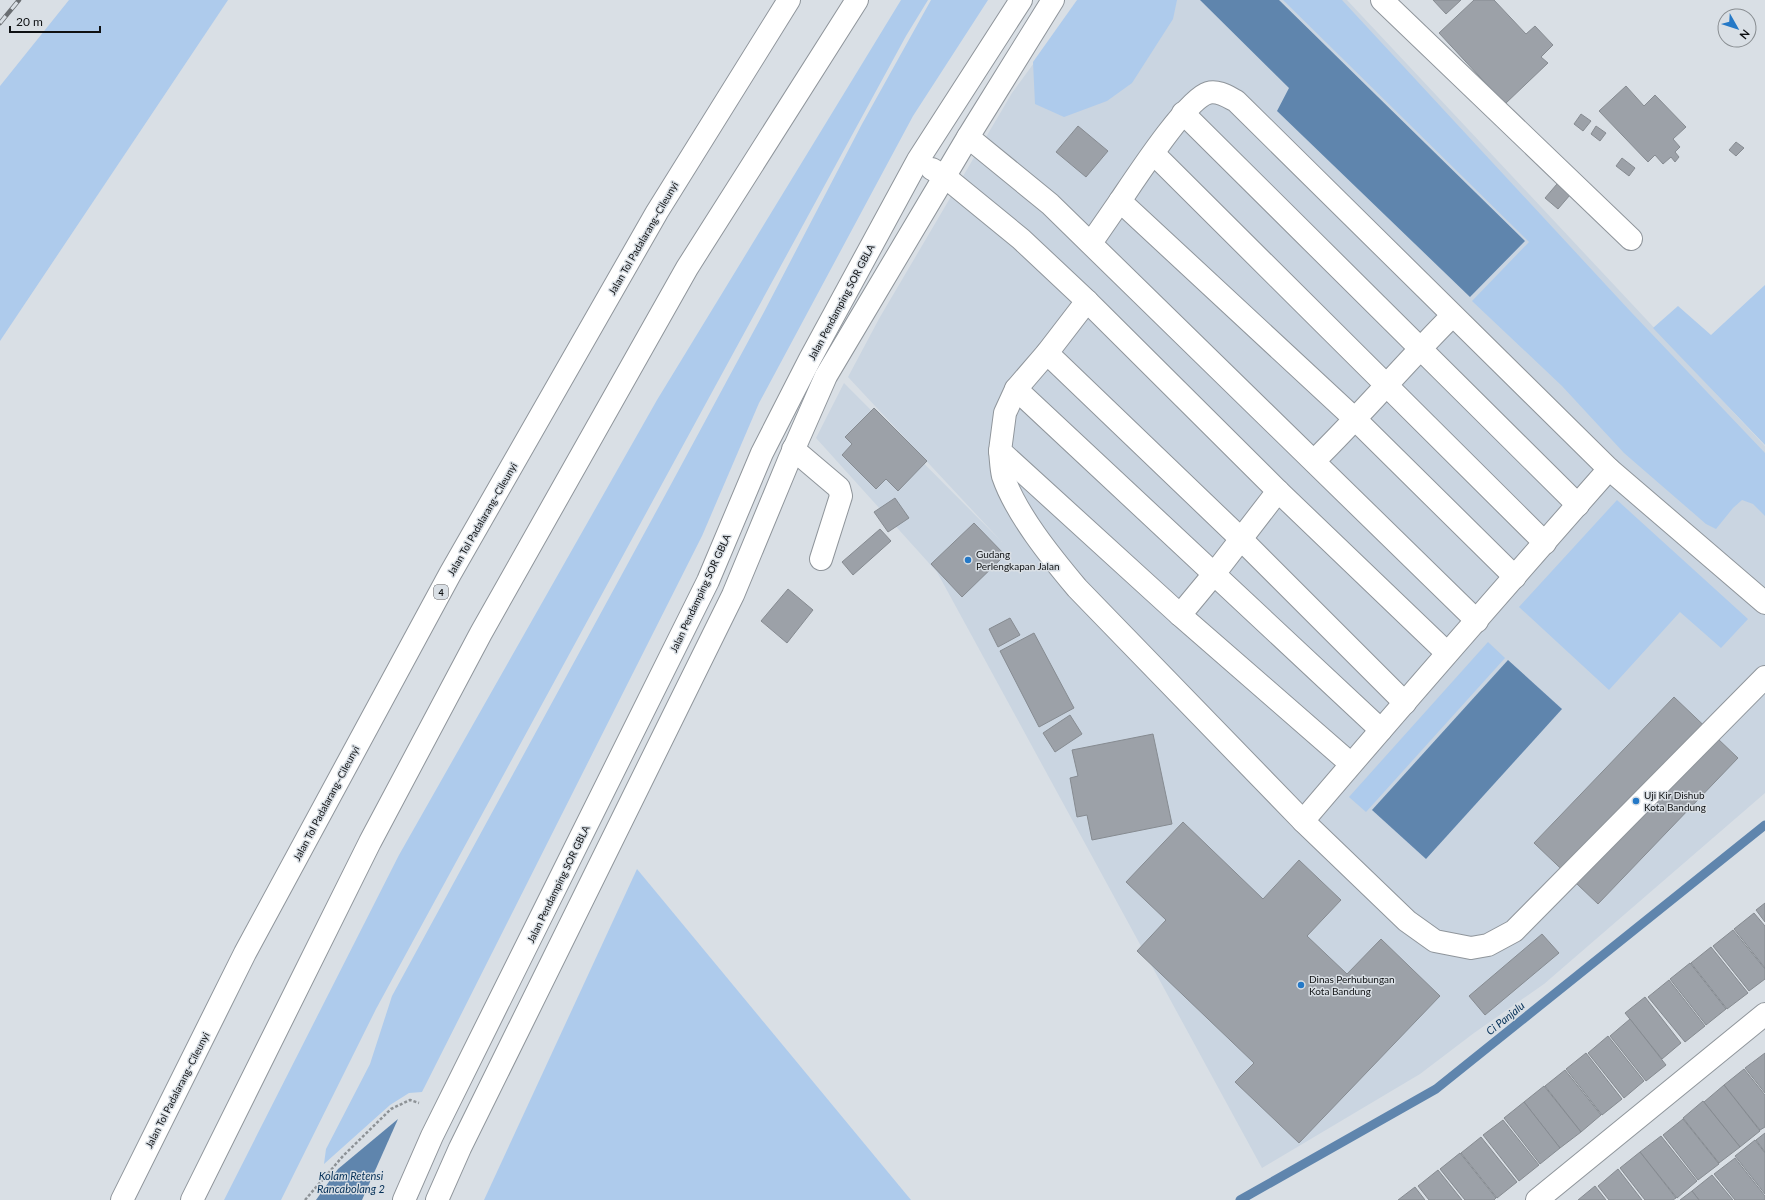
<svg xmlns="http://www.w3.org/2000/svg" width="1765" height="1200" viewBox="0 0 1765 1200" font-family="Lato,sans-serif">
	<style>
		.built { fill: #cad5e1 }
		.green { fill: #aecbec }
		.water { fill: #5f85ad }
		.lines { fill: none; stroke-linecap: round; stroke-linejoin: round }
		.stream { stroke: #5f85ad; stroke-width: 9 }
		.building { fill: #9ca1a8; stroke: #868b91 }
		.minor-casing { stroke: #8f959b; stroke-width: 24 }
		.highway-casing { stroke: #8f959b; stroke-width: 24 }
		.path { stroke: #8d9296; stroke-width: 2.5; stroke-dasharray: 3 2; stroke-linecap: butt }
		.minor { stroke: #fff; stroke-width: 22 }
		.highway { stroke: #fff; stroke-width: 22 }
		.rail-casing { stroke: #6a6e72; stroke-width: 4.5 }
		.rail { stroke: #d9dfe5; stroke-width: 3; stroke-dasharray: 9; stroke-linecap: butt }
		.poi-dot { fill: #2579c7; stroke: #d9dfe5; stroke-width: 1.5 }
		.labels { text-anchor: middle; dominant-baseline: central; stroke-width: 3; stroke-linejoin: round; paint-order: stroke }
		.shield { fill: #d9dfe5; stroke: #4c4f52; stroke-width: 1 }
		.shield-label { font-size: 9px; font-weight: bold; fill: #0f1113 }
		.street-label { font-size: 10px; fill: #0f1113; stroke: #d9dfe5 }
		.poi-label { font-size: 10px; fill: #0f1113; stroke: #d9dfe5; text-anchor: start }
		.water-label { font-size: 11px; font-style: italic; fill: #032f57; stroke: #d9dfe5 }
	</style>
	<rect width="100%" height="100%" fill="#d9dfe5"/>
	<polygon class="built" points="1080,0 1347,0 1765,446 1765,793 1544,984 1474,1033 1420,1074 1262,1168 937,572 816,438 844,383 1002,542 848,377 880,317 1012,93"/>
	<g class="green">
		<polygon points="69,0 228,0 0,341 0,86"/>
		<polygon points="901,0 928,0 906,36 376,1009 281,1200 224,1200 399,855 657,400"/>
		<polygon points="931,0 988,0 913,116 759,403 702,536 422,1092 409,1093 390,1105 324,1164 326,1149 370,1064 392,996 669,488 764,312 862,124"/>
		<polygon points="1077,0 1177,0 1173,19 1132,83 1107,101 1064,117 1035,104 1033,62"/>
		<polygon points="1283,0 1342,0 1631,312 1765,453 1765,516 1753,504 1742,500 1733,508 1716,529 1706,524 1624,453 1562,386 1472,301 1529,242"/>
		<polygon points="1765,285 1765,445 1653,328 1678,306 1711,335"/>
		<polygon points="1617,500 1748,619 1721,648 1680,612 1609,690 1519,607"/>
		<polygon points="1488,642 1505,658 1366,812 1349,797"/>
		<polygon points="637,869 911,1200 484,1200"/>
	</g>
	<g class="water">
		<polygon points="1200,0 1279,0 1525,241 1470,297 1277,111 1289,88"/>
		<polygon points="1508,660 1562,709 1426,859 1372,810"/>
		<polygon points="398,1119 362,1200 316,1200 338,1169"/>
	</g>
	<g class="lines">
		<polyline class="stream" points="1240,1200 1436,1089 1765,825"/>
	</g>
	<g class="building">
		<polygon points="1433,0 1461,0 1446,14"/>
		<polygon points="1474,0 1494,0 1526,34 1535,26 1553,45 1541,57 1548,63 1505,104 1439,33"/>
		<polygon points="1626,86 1644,106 1655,95 1686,127 1673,139 1680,147 1675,152 1679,157 1675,162 1671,157 1663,164 1655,155 1648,162 1599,111"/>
		<polygon points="1581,114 1591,121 1583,131 1574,124"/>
		<polygon points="1078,126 1108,151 1086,177 1056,152"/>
		<polygon points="1596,126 1606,133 1600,141 1591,134"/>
		<polygon points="1736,142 1744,148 1736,156 1729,150"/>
		<polygon points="1622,158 1635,168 1629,176 1616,166"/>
		<polygon points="1557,184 1570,195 1558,209 1545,198"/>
		<polygon points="874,408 927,461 898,491 886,479 876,489 842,455 852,444 845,437"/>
		<polygon points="895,498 909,518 888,532 874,512"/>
		<polygon points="974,523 1005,555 962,597 931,564"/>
		<polygon points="880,529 891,541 853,575 842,562"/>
		<polygon points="788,589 813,610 787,643 761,621"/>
		<polygon points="1010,618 1020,635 998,647 989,629"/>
		<polygon points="1034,633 1074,708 1039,727 1000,651"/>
		<polygon points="1674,697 1738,758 1598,904 1534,843"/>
		<polygon points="1070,715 1082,734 1055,752 1043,733"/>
		<polygon points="1153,734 1172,824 1092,840 1087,815 1077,817 1070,778 1078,776 1072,750"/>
		<polygon points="1183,822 1263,899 1299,860 1341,900 1307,936 1347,974 1381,939 1440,996 1299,1143 1235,1082 1254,1063 1137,951 1166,920 1126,882"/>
		<polygon points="1765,903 1765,922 1756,910"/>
		<polygon points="1754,913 1765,926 1765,968 1734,929"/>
		<polygon points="1733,930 1765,969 1765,979 1749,991 1713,946"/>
		<polygon points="1542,934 1559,953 1485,1015 1469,996"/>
		<polygon points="1711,947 1748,993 1727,1009 1691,963"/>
		<polygon points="1690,963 1726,1009 1706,1025 1670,979"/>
		<polygon points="1669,980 1705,1026 1685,1042 1648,997"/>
		<polygon points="1645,997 1681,1043 1662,1059 1625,1013"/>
		<polygon points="1630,1019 1666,1065 1646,1081 1610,1036"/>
		<polygon points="1608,1036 1644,1081 1624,1098 1588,1053"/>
		<polygon points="1586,1053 1622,1099 1602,1115 1566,1069"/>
		<polygon points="1765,1053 1765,1093 1745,1068"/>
		<polygon points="1744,1069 1765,1095 1765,1127 1760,1130 1724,1085"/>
		<polygon points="1565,1070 1601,1115 1581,1132 1545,1086"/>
		<polygon points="1724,1085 1760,1131 1740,1147 1704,1102"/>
		<polygon points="1544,1086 1581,1132 1560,1148 1524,1102"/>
		<polygon points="1703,1101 1740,1147 1719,1163 1683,1118"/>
		<polygon points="1524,1102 1560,1148 1540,1164 1504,1118"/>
		<polygon points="1683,1119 1719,1164 1698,1180 1663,1135"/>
		<polygon points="1503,1120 1539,1165 1519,1181 1483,1135"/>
		<polygon points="1765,1133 1765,1152 1756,1140"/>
		<polygon points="1661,1136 1697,1181 1677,1198 1640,1152"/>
		<polygon points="1481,1137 1517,1182 1497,1198 1461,1153"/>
		<polygon points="1755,1140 1765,1153 1765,1194 1735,1156"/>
		<polygon points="1640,1152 1676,1198 1673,1200 1645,1200 1620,1168"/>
		<polygon points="1460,1153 1496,1198 1494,1200 1465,1200 1440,1169"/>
		<polygon points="1735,1158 1765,1196 1765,1200 1735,1200 1714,1174"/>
		<polygon points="1618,1169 1642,1200 1609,1200 1598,1186"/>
		<polygon points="1438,1170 1462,1200 1429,1200 1418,1186"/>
		<polygon points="1712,1175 1733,1200 1699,1200 1692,1191"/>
		<polygon points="1595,1186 1606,1200 1578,1200"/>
		<polygon points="1415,1187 1425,1200 1398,1200"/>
		<polygon points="1692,1191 1699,1200 1680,1200"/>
	</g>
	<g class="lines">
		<defs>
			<g id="minor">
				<polyline points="1382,0 1631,239"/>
				<polyline points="1183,113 1578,505"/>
				<polyline points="968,137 1050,204 1477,621"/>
				<polyline points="1154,154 1545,543"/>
				<polyline points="932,169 944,176 1021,239 1087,301 1278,491 1447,653"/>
				<path d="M1120 201C1135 179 1187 99 1208 93 1218 90 1228 97 1236 101L1609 469"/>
				<polyline points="1091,243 1120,201 1356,420 1515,577"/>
				<polyline points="1087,301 1047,353 1016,389 1005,413 1000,451 1180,615 1351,764"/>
				<polyline points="1047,353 1241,539 1405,703"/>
				<polyline points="1016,389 1381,730"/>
				<polyline points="793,449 839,488 841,496 821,559"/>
				<path d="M1000 451C1001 459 1001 468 1003 476 1016 514 1051 557 1077 588L1303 821"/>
				<path d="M1314 461C1362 414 1405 363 1452 316"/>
				<path d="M1765 603 1609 469C1506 586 1404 702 1303 821L1407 921 1435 941 1471 948 1488 945 1514 931 1765 677"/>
				<polyline points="1180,615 1214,574 1278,491"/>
				<polyline points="404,1200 432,1136 708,581 762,453 810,359 918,160 1021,0"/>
				<polyline points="437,1200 460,1148 733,595 789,460 826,376 968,137 1053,0"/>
				<polyline points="1537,1200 1765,1014"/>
			</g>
			<g id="highway">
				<polyline points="122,1200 245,953 450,574 657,212 789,0"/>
				<polyline points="192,1200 370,842 481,633 687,268 857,0"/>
			</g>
		</defs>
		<use href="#minor" class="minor-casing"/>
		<use href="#highway" class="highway-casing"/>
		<polyline class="path" points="305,1200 343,1156 391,1109 410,1100 419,1103"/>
		<use href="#minor" class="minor"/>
		<use href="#highway" class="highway"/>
		<defs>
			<polyline id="rail" points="0,23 19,0"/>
		</defs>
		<use href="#rail" class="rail-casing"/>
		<use href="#rail" class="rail"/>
	</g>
	<g class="poi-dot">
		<circle cx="968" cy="560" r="4"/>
		<circle cx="1636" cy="801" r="4"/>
		<circle cx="1301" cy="985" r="4"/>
	</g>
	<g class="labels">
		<rect class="shield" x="434" y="585" width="14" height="14" rx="3"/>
		<g class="shield-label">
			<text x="441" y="592">4</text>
		</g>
		<g class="street-label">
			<text transform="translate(643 238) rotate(-60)">Jalan Tol Padalarang–Cileunyi</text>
			<text transform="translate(841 302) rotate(-62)">Jalan Pendamping SOR GBLA</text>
			<text transform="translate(482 519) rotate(-60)">Jalan Tol Padalarang–Cileunyi</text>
			<text transform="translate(700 593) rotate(-65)">Jalan Pendamping SOR GBLA</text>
			<text transform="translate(326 803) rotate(-62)">Jalan Tol Padalarang–Cileunyi</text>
			<text transform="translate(558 884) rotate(-64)">Jalan Pendamping SOR GBLA</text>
			<text transform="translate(177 1090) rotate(-63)">Jalan Tol Padalarang–Cileunyi</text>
		</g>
		<g class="poi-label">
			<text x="976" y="554">Gudang<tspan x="976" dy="12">Perlengkapan Jalan</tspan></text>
			<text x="1644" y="795">Uji Kir Dishub<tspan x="1644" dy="12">Kota Bandung</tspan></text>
			<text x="1309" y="979">Dinas Perhubungan<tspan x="1309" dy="12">Kota Bandung</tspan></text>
		</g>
		<g class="water-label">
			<text transform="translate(1505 1018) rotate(-39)">Ci Panjalu</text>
			<text x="351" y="1175">Kolam Retensi<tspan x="351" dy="13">Rancabolang 2</tspan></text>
		</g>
	</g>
	<g transform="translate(1737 28) rotate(129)"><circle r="19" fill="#d9dfe5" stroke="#888d91"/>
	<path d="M0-3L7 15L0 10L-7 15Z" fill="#2579c7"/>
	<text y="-6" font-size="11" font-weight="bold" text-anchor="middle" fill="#0f1113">N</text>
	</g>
	<path d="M10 26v6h90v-6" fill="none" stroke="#0f1113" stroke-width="2"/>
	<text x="16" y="26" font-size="12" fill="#0f1113" stroke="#d9dfe5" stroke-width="3" paint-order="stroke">20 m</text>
</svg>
